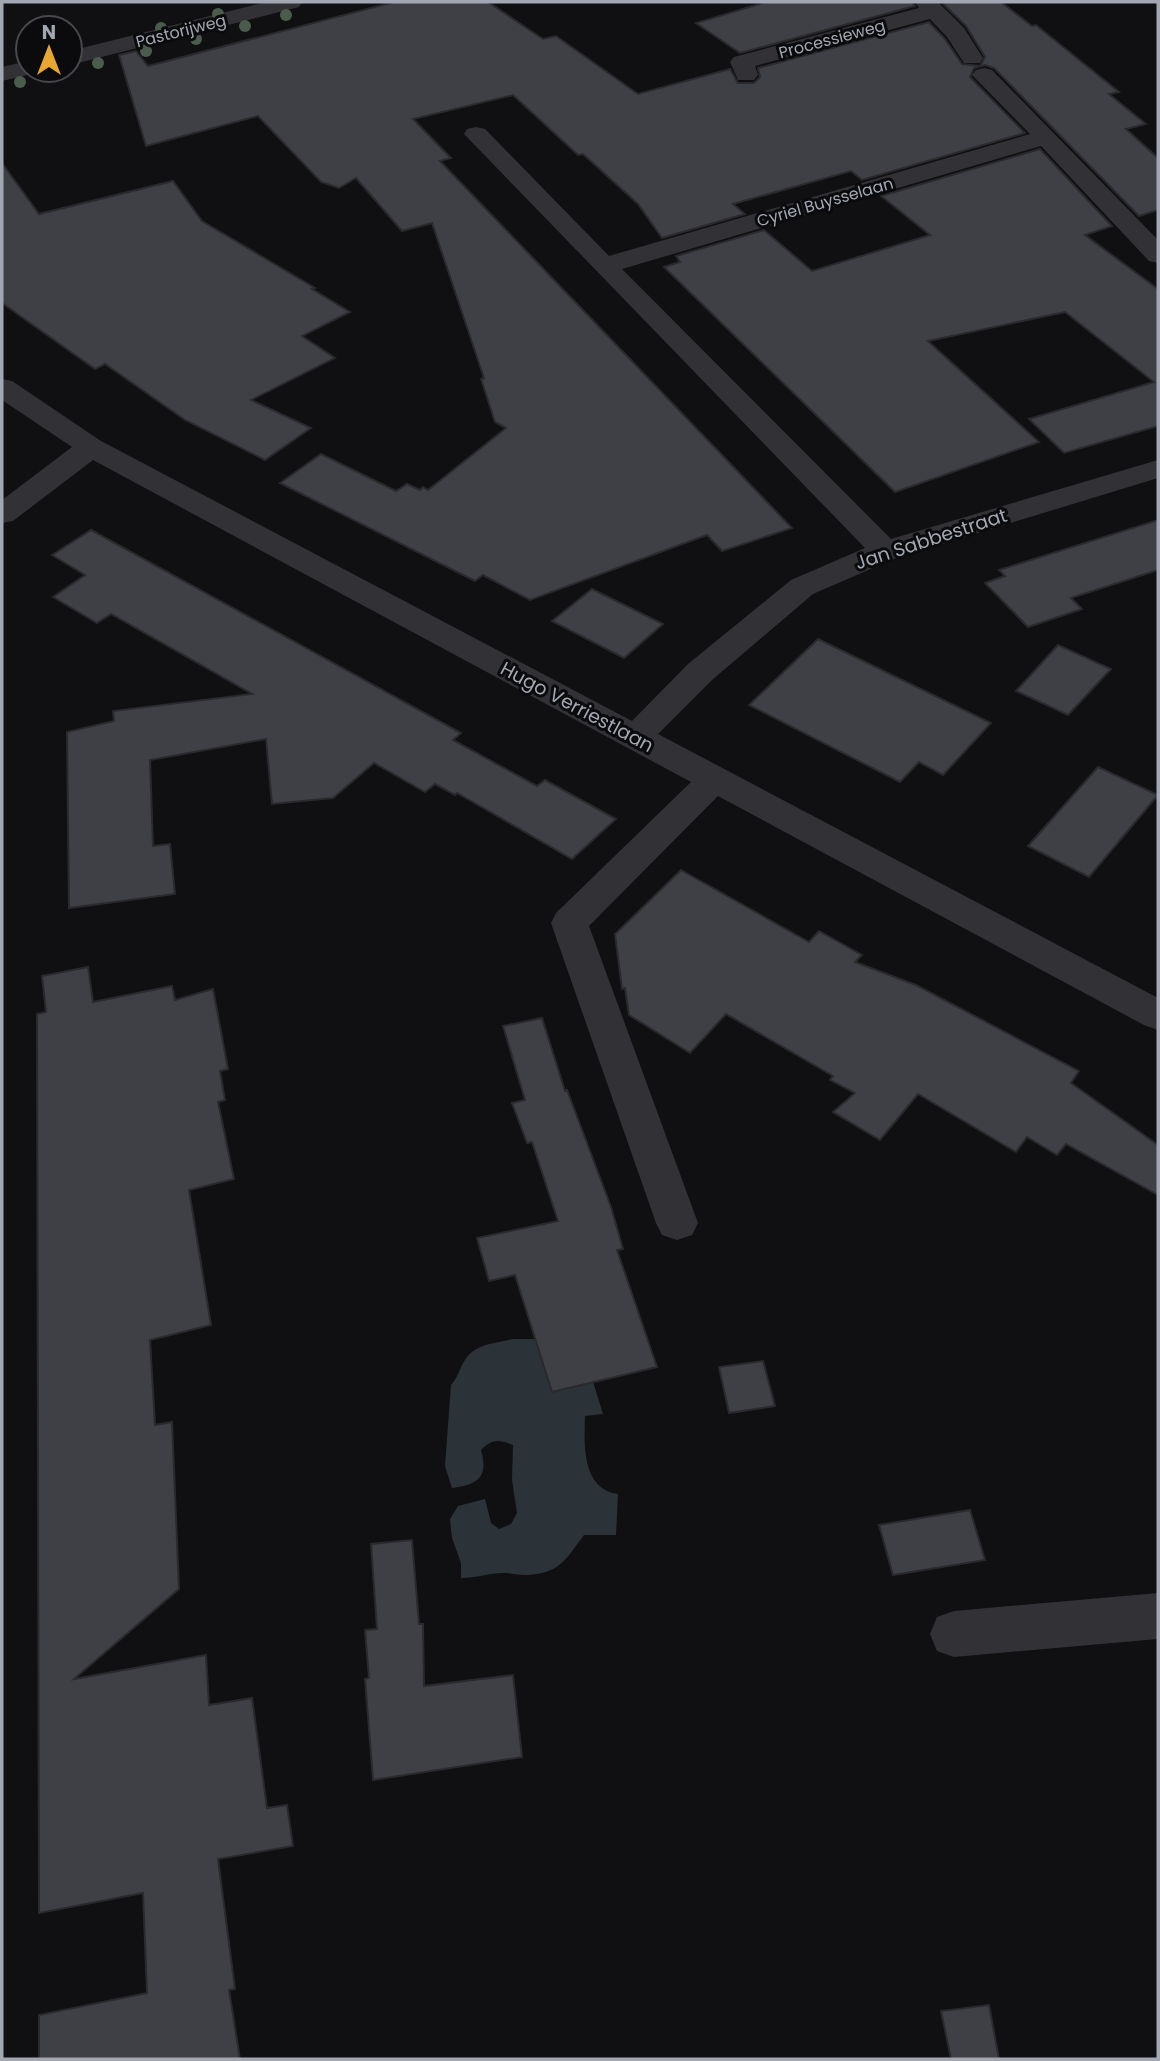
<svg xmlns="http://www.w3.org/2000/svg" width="1160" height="2061" viewBox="0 0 1160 2061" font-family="Poppins,sans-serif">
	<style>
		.water { fill: #2b3339 }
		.building { fill: #3f4045; stroke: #2a2a2e; stroke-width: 2 }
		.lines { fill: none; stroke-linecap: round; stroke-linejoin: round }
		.minor { fill: #323236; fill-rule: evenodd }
		.tree { fill: #4a5d4c }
		.labels { text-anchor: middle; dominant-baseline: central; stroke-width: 6; stroke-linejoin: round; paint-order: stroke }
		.far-street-label { font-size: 16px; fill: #a2a7b2; stroke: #0b0b0d }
		.street-label { font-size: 19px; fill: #a2a7b2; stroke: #0b0b0d }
	</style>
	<rect width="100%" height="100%" fill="#101012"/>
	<path class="water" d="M513 1339H536L593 1382 603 1414 585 1416C584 1446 582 1489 618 1494L616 1535H584C565 1560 560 1574 525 1575 518 1575 511 1573 504 1573 488 1573 477 1578 461 1578V1563L452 1538 450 1519 458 1506 485 1499 491 1523 499 1529 511 1524 517 1513 512 1480 513 1445C499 1439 491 1439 481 1450 489 1478 477 1485 452 1488L445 1466 451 1385C459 1376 459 1369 465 1360 474 1344 496 1343 513 1339Z"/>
	<g class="building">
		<polygon points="394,2 488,2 543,39 556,36 638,94 730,69 738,83 754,83 760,77 758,68 929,22 945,39 962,64 980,66 985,57 966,26 941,2 1001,2 1032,26 1036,25 1119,92 1109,94 1146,124 1126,129 1158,158 1158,210 1139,216 994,68 985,65 974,68 970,77 1025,133 862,180 851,171 733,204 745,214 662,238 638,204 583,154 578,155 513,95 413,119 451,158 440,161 792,528 722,551 707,535 530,600 483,575 475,581 280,483 321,454 396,491 407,484 420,490 423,487 428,490 506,428 495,422 481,379 484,378 432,223 402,231 356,178 339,188 321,182 258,116 146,146 119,55 136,51 148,66"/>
		<polygon points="766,2 912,2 915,6 740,53 696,23"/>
		<polygon points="1040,149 1112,226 1085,235 1158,289 1158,426 1064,453 1029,419 1154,382 1065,312 928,341 1039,442 895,492 664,267 680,262 676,256 764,230 812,271 930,235 881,196"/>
		<polygon points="2,163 39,214 173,181 202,221 315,288 312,289 350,312 302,336 335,358 251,400 311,428 265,460 185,420 105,364 95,369 2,303"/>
		<polygon points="1158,520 1158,570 1071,598 1082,609 1028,627 985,583 1005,576 999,570"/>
		<polygon points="91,530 461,733 453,740 537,786 545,780 616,819 572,859 457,793 455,795 435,784 425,792 374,763 333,798 272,804 266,739 150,760 153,846 170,844 175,894 69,908 67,732 114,721 113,711 252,694 111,614 97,623 53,597 85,575 52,555"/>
		<polygon points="592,589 663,624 624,658 552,621"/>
		<polygon points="818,639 991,723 943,775 919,762 900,782 749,705"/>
		<polygon points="1058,645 1111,669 1068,715 1016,691"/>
		<polygon points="1098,767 1158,795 1089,877 1028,846"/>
		<polygon points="681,870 809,942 819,931 862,955 855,962 916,985 1079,1071 1071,1083 1158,1145 1158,1195 1066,1144 1057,1155 1027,1137 1016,1152 918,1094 880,1140 833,1112 855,1093 830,1080 833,1076 726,1014 690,1053 629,1015 625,988 622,989 615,934"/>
		<polygon points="88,967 93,1002 172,986 175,1000 213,989 228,1069 220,1071 225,1100 218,1102 234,1179 189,1190 211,1325 150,1340 155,1425 172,1422 179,1589 74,1679 206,1655 209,1705 252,1698 267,1808 287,1805 293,1846 218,1859 235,1989 229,1990 240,2059 39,2059 39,2015 147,1993 143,1893 39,1913 37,1014 46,1012 42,976"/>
		<polygon points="542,1018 565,1091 567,1090 611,1207 623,1249 617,1250 657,1367 552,1392 515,1275 489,1281 477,1238 558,1221 532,1142 527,1143 512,1103 525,1100 503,1026"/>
		<polygon points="763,1361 775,1406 729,1413 719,1367"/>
		<polygon points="970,1510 985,1560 893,1575 879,1525"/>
		<polygon points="412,1540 419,1624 423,1624 424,1686 513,1675 522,1757 373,1780 365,1679 369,1678 365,1630 377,1629 371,1544"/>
		<polygon points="989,2005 999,2059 951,2059 941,2011"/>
	</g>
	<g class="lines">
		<g class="minor">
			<polygon points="266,2 302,2 299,7 70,65 70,51"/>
			<polygon points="915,2 938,2 964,28 983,58 980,63 964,63 947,37 930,19 755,66 758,75 754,80 738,80 730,62 734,57 919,8"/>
			<polygon points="28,61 28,70 38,70 36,73 2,81 2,67"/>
			<polygon points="984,68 992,70 1158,240 1158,263 1149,261 1041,146 622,269 891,539 1158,460 1158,478 896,558 813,594 712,680 658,734 1158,998 1158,1030 1144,1025 718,796 589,926 698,1223 692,1235 677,1240 662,1235 656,1223 551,923 556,913 691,782 93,460 13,521 2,523 2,500 72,447 2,400 2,379 12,381 101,441 632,721 688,664 791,580 865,548 464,134 467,129 476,127 485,129 609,256 1030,134 972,75 976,70"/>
			<polygon points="1158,1593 1158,1639 954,1657 937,1651 930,1634 937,1617 954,1611"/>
		</g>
	</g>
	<g class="tree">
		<circle cx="218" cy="14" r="6"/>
		<circle cx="286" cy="15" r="6"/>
		<circle cx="245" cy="26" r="6"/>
		<circle cx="161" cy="28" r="6"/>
		<circle cx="196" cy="39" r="6"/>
		<circle cx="146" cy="51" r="6"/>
		<circle cx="98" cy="63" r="6"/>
		<circle cx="20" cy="82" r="6"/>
	</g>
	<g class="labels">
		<g class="far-street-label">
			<text transform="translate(181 31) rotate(-14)">Pastorijweg</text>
			<text transform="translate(832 39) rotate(-15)">Processieweg</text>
			<text transform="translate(825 202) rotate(-16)">Cyriel Buysselaan</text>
		</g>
		<g class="street-label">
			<text transform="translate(931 539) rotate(-18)">Jan Sabbestraat</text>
			<text transform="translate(577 707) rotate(28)">Hugo Verriestlaan</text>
		</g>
	</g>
	<rect width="1160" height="2061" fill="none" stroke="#a2a7b2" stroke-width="7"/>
	<g transform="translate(49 49)"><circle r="33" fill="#0b0b0d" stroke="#47494f" stroke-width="2"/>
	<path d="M0-5L12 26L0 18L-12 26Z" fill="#e8a732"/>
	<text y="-10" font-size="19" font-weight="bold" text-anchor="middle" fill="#a2a7b2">N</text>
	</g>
</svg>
